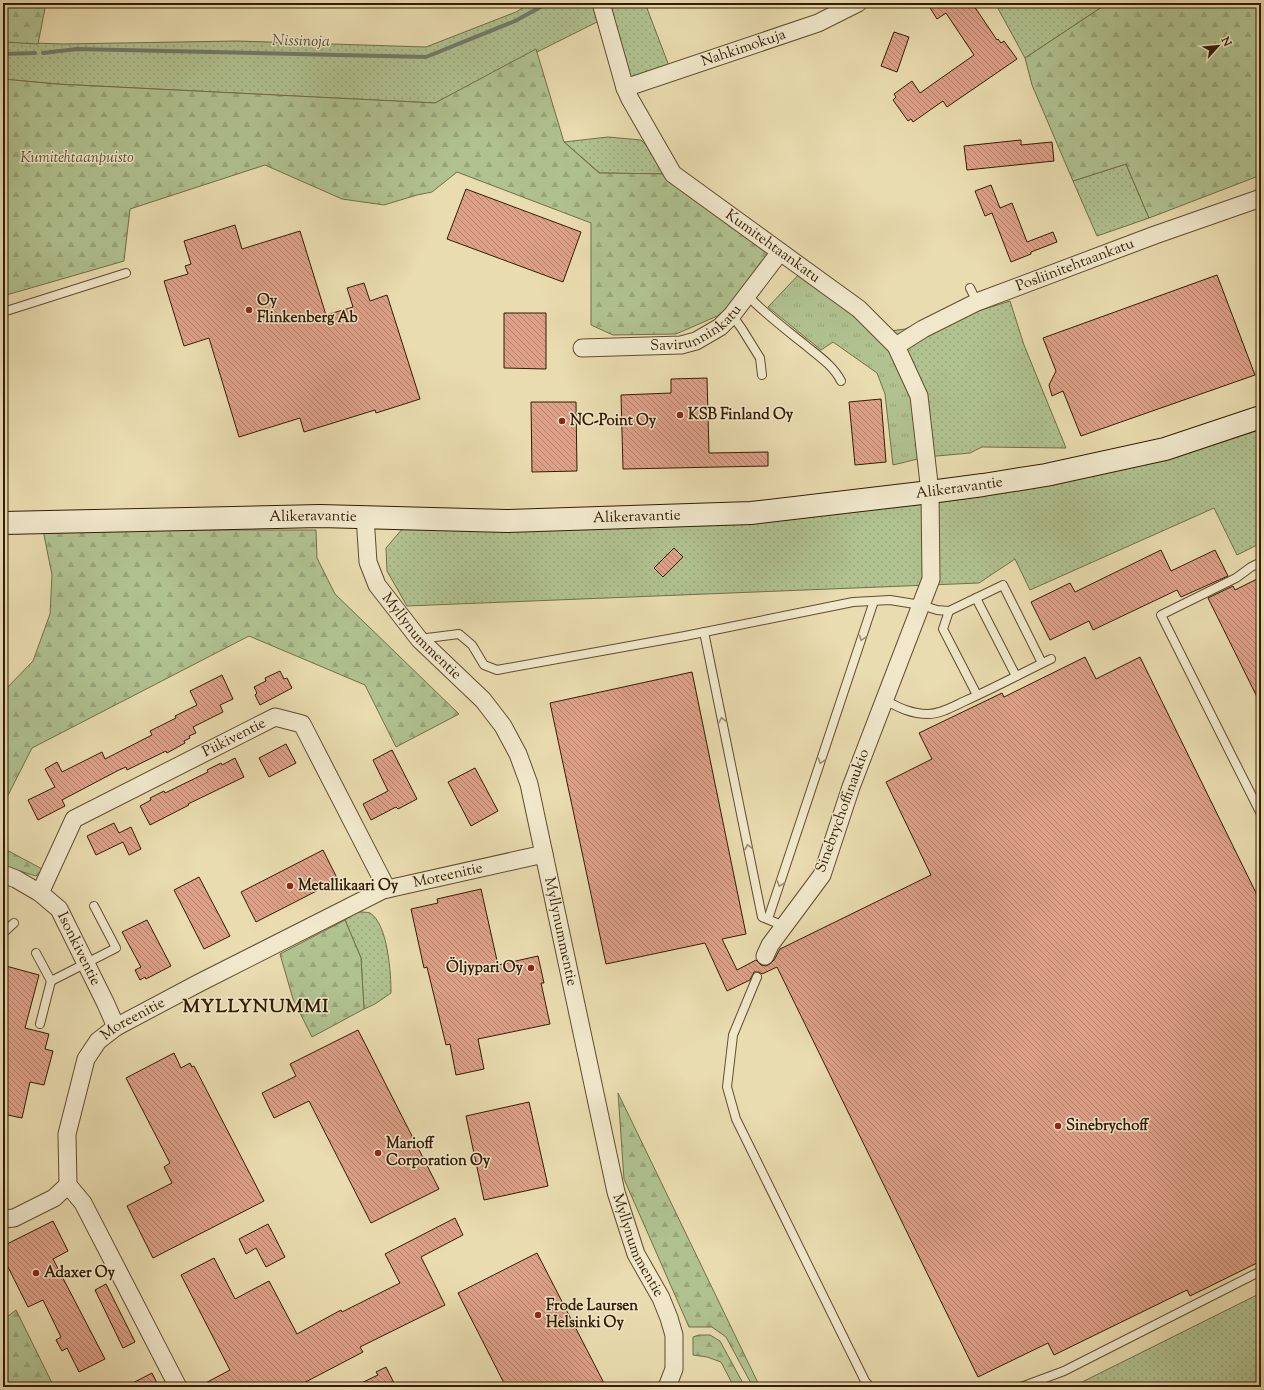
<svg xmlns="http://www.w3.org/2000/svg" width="1264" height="1390" viewBox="0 0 1264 1390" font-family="'Sorts Mill Goudy',serif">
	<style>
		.grass { fill: url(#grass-dots); stroke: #726f48 }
		.forest { fill: url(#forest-firs); stroke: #726f48 }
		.park { fill: url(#park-tufts); stroke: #726f48 }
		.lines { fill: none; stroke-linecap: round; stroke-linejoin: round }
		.stream { stroke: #717a6d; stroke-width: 4 }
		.building { fill: url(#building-back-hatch); stroke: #341c01 }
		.lane-casing { stroke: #614c2d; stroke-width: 10 }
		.street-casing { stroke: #614c2d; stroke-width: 19 }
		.secondary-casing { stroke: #341c01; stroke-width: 24 }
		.lane { stroke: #f1e8cc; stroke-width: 8 }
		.street { stroke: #f1e8cc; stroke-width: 17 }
		.secondary { stroke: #f1e8cc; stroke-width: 22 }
		.oneway { stroke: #9c8c71 }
		.poi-dot { fill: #8f2418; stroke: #f1e8cc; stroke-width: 1.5 }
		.labels { text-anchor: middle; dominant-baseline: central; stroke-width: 3; stroke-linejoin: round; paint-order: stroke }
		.street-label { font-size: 15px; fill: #341c01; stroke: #f1e8cc }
		.park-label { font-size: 15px; font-style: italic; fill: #594e2c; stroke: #f1e8cc }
		.poi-label { font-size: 15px; font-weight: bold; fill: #341c01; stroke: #f1e8cc; text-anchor: start }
		.water-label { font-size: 16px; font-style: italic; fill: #534b37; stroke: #f1e8cc }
		.district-label { font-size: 19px; font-weight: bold; letter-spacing: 1px; fill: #341c01; stroke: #f1e8cc }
	</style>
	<defs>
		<pattern id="grass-dots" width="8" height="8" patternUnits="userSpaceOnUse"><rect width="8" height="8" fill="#b0c290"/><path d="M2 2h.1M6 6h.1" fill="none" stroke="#98a67a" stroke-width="1.8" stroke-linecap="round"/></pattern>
		<pattern id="forest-firs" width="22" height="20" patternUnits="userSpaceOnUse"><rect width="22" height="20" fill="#b0c290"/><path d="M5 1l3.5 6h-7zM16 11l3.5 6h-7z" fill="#98a67a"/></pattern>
		<pattern id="park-tufts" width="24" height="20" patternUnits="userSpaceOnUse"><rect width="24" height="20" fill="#b0c290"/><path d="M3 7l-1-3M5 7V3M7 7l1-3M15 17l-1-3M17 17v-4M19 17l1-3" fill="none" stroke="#98a67a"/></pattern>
		<pattern id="building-back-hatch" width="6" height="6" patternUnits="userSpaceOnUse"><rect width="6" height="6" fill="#dda088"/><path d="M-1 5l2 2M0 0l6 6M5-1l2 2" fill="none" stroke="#b4826d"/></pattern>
	</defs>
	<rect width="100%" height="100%" fill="#e9dcb0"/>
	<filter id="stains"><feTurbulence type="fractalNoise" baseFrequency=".005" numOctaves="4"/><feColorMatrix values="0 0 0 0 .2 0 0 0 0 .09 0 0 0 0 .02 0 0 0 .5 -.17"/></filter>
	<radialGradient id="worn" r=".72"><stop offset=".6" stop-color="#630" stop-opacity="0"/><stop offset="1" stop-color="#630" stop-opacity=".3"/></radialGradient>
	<g class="grass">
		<polygon points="531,3 595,3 601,20 435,103 56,84 3,79 3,42 63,44 237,41 426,47 516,12"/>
		<polygon points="620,3 645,3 669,66 629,84 610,12 616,4"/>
		<polygon points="995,3 1108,3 1025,58"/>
		<polygon points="608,137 641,140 673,174 600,173 564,142"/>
		<polygon points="1126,164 1149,218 1097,236 1073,181"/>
		<polygon points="1010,301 1024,345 1066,448 982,447 970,453 926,457 882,332 905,329 927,319 978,311"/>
		<polygon points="1261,417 1261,543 1237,555 1214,508 1030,590 1015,559 979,583 407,606 387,571 386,548 403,528 510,529 1076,469"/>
		<path d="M357 912C361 912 367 912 370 913 388 924 391 974 391 993L375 1004 364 1009 361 958 345 920Z"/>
		<polygon points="1261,1293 1261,1387 1072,1387"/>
	</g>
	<g class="forest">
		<polygon points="3,3 46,3 38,44 3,42"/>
		<polygon points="1108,3 1261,3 1261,175 1149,218 1126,164 1073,181 1032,85 1025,58"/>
		<polygon points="536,49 564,142 599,173 673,174 780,252 722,314 676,334 613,335 591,325 591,223 457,172 432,192 417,195 384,205 342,199 265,165 130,209 124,261 3,296 3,79 56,84 435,103"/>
		<polygon points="43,530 316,530 317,558 335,594 459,714 396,747 365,685 249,636 32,748 3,805 3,692 33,661 50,614 52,575"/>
		<polygon points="3,848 44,870 36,876 3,866"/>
		<polygon points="345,920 361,958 364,1009 312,1037 293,999 280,954"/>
		<polygon points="618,1093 760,1387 753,1387 726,1337 712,1327 689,1327 624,1179"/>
		<polygon points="16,1310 54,1387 7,1387 3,1380 3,1320"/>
		<polygon points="699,1335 710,1335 720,1341 745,1387 734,1387 721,1362 707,1357 693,1355 693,1337"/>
	</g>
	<polygon class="park" points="804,269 896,346 919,396 926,457 893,465 885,394 877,373 833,342 821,350 768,307"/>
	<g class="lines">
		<g class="stream">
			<polyline points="43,53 77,49 426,57 515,21 548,3"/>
			<polyline points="3,54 35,53"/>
		</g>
	</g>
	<g class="building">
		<polygon points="927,3 972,3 997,40 998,39 1001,43 1004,41 1017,59 947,107 943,101 913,122 911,119 908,121 893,100 896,97 894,94 912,81 920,93 974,55 946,13 937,19"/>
		<polygon points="894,32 909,37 897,72 881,66"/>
		<polygon points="1021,140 1021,145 1052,142 1054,161 967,170 964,146"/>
		<polygon points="991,185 1000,208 1012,203 1027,242 1053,232 1057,242 1031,252 1031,254 1011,262 992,213 985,216 975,191"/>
		<polygon points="466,189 581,232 563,282 447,239"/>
		<polygon points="235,225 242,249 300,231 326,315 353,307 347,288 364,283 370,301 387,295 420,399 376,413 375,410 304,432 300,418 239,437 209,338 184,346 164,281 188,274 185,266 191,264 184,241"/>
		<polygon points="1217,275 1255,375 1081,436 1063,391 1052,396 1049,385 1056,371 1043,338"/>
		<polygon points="504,313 546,313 546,369 504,368"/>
		<polygon points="707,378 709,453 768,452 768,466 623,469 621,395 671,393 671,379"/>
		<polygon points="881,399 886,462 855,465 849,402"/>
		<polygon points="531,402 576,402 577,471 532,472"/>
		<polygon points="674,548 683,557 663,577 654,568"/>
		<polygon points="1161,550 1171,571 1215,550 1228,576 1181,597 1177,590 1093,630 1089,621 1050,640 1031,602 1070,583 1075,592"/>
		<polygon points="1257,579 1261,587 1261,705 1208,598 1233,586 1235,590"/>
		<polygon points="1085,657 1096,679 1140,657 1261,903 1261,1261 1190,1296 1187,1290 1054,1355 1048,1343 978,1377 777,967 762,974 759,972 754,972 750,980 727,991 705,943 606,964 550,703 692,672 746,934 722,939 737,970 756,960 761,965 766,966 770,964 774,960 780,949 931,875 886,782 932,759 919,733 1002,693 1004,697"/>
		<polygon points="280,671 284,679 287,678 292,688 260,705 255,695 257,693 254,687 266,681 265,678"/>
		<polygon points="222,675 233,699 220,705 223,712 193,727 196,733 189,736 190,738 184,741 185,743 167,753 166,751 127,770 126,767 119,770 62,800 65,806 38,820 28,800 55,787 45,769 57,762 62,772 102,752 105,759 152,735 150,731 176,718 175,716 197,705 190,691"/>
		<polygon points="286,744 296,763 269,777 259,758"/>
		<polygon points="392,750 417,799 398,809 396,807 371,820 363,804 388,791 373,760"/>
		<polygon points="235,758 244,777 188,804 189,805 150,825 140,806 151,800 150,798 164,791 165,793 208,772 207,770 221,763 222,765"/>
		<polygon points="475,768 498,811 471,826 448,782"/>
		<polygon points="114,823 119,833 131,827 141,849 129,855 123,842 96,855 87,836"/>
		<polygon points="323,850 338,880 256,922 241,892"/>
		<polygon points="199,877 230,936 204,949 174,890"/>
		<polygon points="481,889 498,965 538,956 544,983 541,983 550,1024 478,1039 484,1069 456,1075 450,1044 446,1045 427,967 424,968 411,909 438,903 437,899"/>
		<polygon points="147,920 171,966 146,979 145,977 140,980 135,970 141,967 122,932"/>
		<polygon points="6,966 39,975 25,1028 49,1034 45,1049 53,1051 44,1085 30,1082 22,1118 3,1114 3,976"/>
		<polygon points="358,1030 439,1189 371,1223 309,1101 274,1118 262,1093 296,1076 290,1064"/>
		<polygon points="174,1053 181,1068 190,1063 192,1067 194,1066 264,1201 153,1258 127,1206 172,1183 164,1167 170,1163 126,1078"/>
		<polygon points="529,1102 548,1186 484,1200 466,1116"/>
		<polygon points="455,1218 463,1235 421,1257 445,1305 360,1347 363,1352 296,1387 198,1387 230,1370 181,1275 214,1258 235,1299 269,1281 297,1334 341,1310 342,1312 400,1283 385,1254"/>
		<polygon points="53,1221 68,1251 53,1259 105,1359 79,1372 67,1348 62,1351 56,1340 61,1337 43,1300 28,1307 3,1257 3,1246"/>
		<polygon points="268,1224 285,1257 266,1267 256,1248 246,1254 239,1239"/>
		<polygon points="537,1253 606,1387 506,1387 458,1293"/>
		<polygon points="106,1284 135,1342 123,1348 95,1290"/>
		<polygon points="386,1367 396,1387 353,1387 378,1375 376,1372"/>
		<polygon points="152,1373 159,1387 125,1387"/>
	</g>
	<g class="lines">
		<defs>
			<g id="lane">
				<polyline points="970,288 977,302"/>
				<path d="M747 295C764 313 784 328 804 344 817 355 833 365 841 381"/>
				<polyline points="3,312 126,273"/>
				<polyline points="732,315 742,329 760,358 762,375"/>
				<polyline points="1261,562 1251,567 1236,578 1161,615 1261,814"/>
				<polyline points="976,598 1016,676"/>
				<polyline points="949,611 943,629 977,695"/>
				<polyline points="704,632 762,917 784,926"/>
				<polyline points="419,639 459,634 472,645 484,665 497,670 685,636 853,602 890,600 921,605 937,610 949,611 1003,585 1042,663"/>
				<path d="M885 700C899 708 912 714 928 714 941 714 954 706 965 701 994 688 1022 673 1051 659"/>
				<polyline points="768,919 874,601"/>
				<polyline points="3,933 14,923"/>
				<polyline points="36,953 51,981 40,1024"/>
				<polyline points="757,977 733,1035 727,1087 736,1119 865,1381 870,1387"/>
				<polyline points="51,981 116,948 94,906"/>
				<polyline points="1021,1387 1064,1371 1261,1271"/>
			</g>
			<g id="street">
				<path id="s1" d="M601 3 625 88 630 99 673 174 859 309 896 346 919 396 930 492 931 579 851 787 822 875 770 945 765 956"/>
				<path id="s2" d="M625 88 818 23 858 3"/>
				<path id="s3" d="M896 346 923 329 977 302 1155 235 1261 198"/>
				<path id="s4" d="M582 348 681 345 696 341 720 327 732 315 780 252"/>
				<path id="s5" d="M365 516 368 562 377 585 419 639 483 700 503 726 518 754 529 784 616 1192 636 1254 661 1298 669 1318 674 1335V1369L667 1387"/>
				<path id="s6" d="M3 874 16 879 40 893 59 909 106 1004 116 1027"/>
				<path id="s7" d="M40 893 74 819 275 717 302 724 387 889"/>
				<polyline points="3,1219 14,1218 54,1198 68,1185"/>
				<path id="s8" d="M178 1387 83 1203 68 1185 67 1134 86 1059 98 1041 116 1027 199 983 383 890 544 854"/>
			</g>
			<g id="secondary">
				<path id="s9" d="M3 523 320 516 507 521 751 513 930 492 983 485 1046 475 1165 449 1261 417"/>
			</g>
		</defs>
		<use href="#lane" class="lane-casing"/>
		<use href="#street" class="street-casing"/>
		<use href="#secondary" class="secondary-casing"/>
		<use href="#lane" class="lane"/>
		<use href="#street" class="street"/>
		<use href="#secondary" class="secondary"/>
	</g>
	<defs><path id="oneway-chevron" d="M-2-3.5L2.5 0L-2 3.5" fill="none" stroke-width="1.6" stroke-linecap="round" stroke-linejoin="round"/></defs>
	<g class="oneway">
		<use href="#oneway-chevron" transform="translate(862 638) rotate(108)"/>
		<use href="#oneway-chevron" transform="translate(722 720) rotate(-102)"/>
		<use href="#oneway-chevron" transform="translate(821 761) rotate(108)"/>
		<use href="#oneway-chevron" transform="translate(748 847) rotate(-102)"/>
		<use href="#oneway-chevron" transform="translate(780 884) rotate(109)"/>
	</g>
	<g class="poi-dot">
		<circle cx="249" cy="310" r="4"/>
		<circle cx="680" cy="415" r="4"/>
		<circle cx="562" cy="421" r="4"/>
		<circle cx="290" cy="886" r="4"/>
		<circle cx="531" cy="968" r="4"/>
		<circle cx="1058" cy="1126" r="4"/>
		<circle cx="378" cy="1153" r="4"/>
		<circle cx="36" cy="1273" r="4"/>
		<circle cx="538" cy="1315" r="4"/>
	</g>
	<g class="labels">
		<g class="street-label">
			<text stroke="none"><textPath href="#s2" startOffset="125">Nahkimokuja</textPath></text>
			<text stroke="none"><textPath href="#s1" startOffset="310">Kumitehtaankatu</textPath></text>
			<text stroke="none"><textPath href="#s3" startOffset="197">Posliinitehtaankatu</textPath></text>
			<text stroke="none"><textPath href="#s4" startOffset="119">Savirunninkatu</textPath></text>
			<text stroke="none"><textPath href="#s9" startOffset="958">Alikeravantie</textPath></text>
			<text stroke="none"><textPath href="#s9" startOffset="634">Alikeravantie</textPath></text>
			<text stroke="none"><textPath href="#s9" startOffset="310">Alikeravantie</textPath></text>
			<text stroke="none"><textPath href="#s5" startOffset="139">Myllynummentie</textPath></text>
			<text stroke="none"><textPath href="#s7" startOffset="261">Piikiventie</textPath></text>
			<text transform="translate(843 811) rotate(-70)">Sinebrychoffinaukio</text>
			<text stroke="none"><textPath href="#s8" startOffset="770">Moreenitie</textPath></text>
			<text stroke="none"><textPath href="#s5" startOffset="475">Myllynummentie</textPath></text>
			<text stroke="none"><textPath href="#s6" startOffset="111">Isonkiventie</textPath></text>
			<text stroke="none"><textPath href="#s8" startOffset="422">Moreenitie</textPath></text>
			<text stroke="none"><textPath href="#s5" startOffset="799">Myllynummentie</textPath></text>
		</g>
		<g class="park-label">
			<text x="77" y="158">Kumitehtaanpuisto</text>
		</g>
		<g class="poi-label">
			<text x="257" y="301">Oy<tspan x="257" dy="17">Flinkenberg Ab</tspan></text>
			<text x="688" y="415">KSB Finland Oy</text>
			<text x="570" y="421">NC-Point Oy</text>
			<text x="298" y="886">Metallikaari Oy</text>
			<text x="523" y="968" text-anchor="end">Öljypari Oy</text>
			<text x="1066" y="1126">Sinebrychoff</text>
			<text x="386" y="1144">Marioff<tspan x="386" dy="17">Corporation Oy</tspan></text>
			<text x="44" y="1273">Adaxer Oy</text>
			<text x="546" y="1306">Frode Laursen<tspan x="546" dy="17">Helsinki Oy</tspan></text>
		</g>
		<g class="water-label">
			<text transform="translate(301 42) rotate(1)">Nissinoja</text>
		</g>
		<g class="district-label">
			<text x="256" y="1007">MYLLYNUMMI</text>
		</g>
	</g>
	<rect width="1264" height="1390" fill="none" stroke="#e9dcb0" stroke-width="16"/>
	<rect x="4" y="4" width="1256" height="1382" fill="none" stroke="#341c01" stroke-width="2"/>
	<rect x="8" y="8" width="1248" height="1374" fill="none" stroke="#341c01"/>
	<g transform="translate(1218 46) rotate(63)" stroke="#f1e8cc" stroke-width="3" paint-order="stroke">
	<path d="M0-3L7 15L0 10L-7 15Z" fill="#341c01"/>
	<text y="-6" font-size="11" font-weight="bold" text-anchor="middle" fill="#341c01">N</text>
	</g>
	<rect width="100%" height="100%" filter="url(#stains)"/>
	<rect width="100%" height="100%" fill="url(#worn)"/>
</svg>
